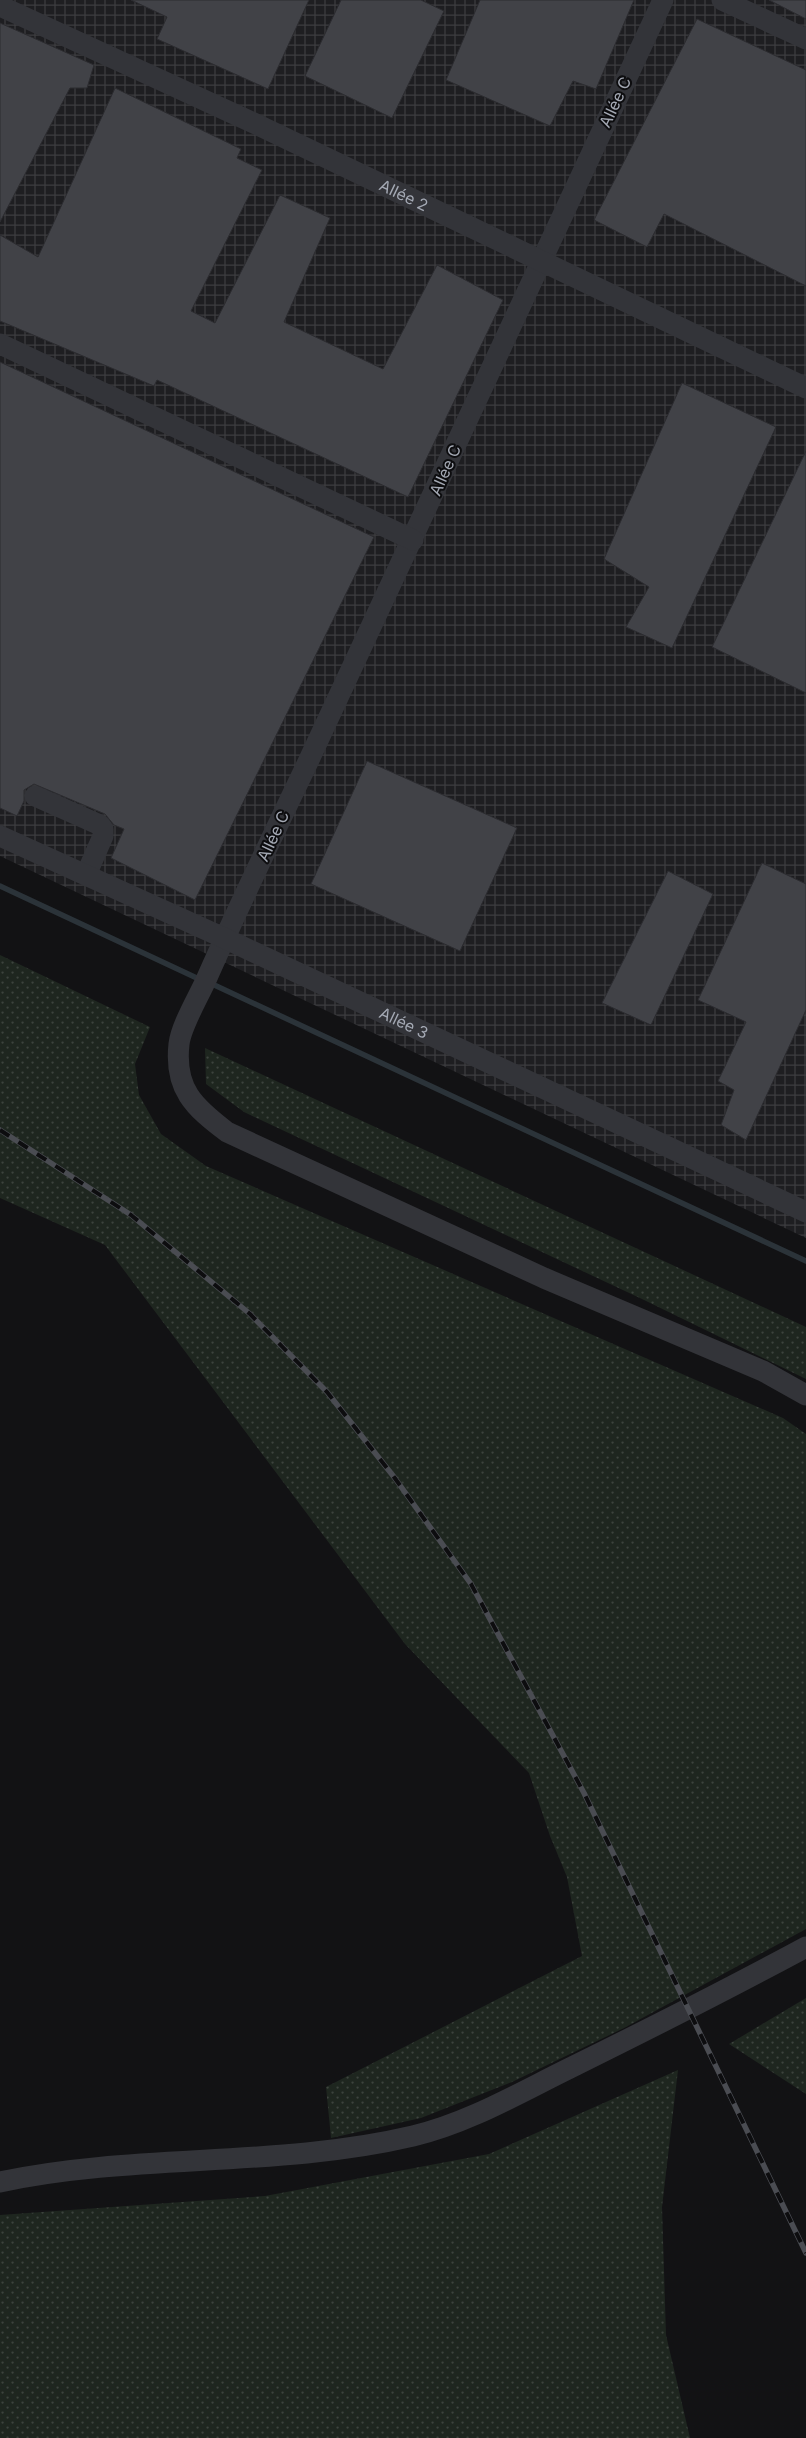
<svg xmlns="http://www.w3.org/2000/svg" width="806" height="2438" viewBox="0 0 806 2438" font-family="Inter,sans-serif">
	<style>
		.industrial { fill: url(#industrial-grid) }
		.grass { fill: url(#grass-dots) }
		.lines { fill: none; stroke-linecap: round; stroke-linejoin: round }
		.stream { stroke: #2b3339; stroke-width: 5.5 }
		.building { fill: #414247; stroke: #2c2c30 }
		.minor { stroke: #333439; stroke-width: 21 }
		.rail-casing { stroke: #4a4c52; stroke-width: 5.5 }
		.rail { stroke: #0d0d0f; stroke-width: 4; stroke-dasharray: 11; stroke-linecap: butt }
		.labels { text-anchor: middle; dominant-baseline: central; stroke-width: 4; stroke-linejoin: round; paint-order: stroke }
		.street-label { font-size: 16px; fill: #a4a9b4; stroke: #0d0d0f }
	</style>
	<defs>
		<pattern id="industrial-grid" width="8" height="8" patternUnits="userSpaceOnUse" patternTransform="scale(1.25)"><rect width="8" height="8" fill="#1e1e21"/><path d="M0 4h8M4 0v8" fill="none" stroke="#3c3c3f"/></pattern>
		<pattern id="grass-dots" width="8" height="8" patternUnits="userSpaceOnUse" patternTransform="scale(1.25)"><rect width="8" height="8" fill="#1e261f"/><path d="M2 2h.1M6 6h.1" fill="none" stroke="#3c433d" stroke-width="1.8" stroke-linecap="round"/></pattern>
	</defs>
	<rect width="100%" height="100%" fill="#121214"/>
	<polygon class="industrial" points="0,0 806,0 806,1238 0,856"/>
	<g class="grass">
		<polygon points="0,955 150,1027 135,1064 139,1095 161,1134 206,1166 783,1418 806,1434 806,1929 624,2028 512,2082 421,2118 331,2138 326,2087 582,1956 567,1877 550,1836 529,1773 405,1644 105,1245 0,1198"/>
		<polygon points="205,1048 806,1327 806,1379 642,1299 244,1112 206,1084"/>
		<polygon points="806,1998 806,2094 729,2044"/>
		<polygon points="678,2070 662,2207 666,2335 690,2438 0,2438 0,2215 265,2196 489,2154"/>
	</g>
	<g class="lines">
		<g class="stream">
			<polyline points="0,886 201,980"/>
			<polyline points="210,983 806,1261"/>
		</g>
	</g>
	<g class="building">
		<polygon points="131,0 309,0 268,89 157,39 167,17"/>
		<polygon points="341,0 421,0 444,11 392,118 305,76"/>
		<polygon points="480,0 634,0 596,89 573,81 550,126 446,80"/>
		<polygon points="769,0 806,0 806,19"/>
		<polygon points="697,19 806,70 806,286 664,214 647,247 594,220"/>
		<polygon points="0,23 94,65 87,88 70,88 0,222"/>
		<polygon points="115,88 241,149 237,158 262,170 191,311 215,323 280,195 330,218 284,322 383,369 437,265 503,300 408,497 157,380 154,386 0,321 0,235 38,257"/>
		<polygon points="0,362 374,537 195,900 111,858 124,829 114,825 105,814 34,784 24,790 24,801 17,816 0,808"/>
		<polygon points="682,383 776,427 672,648 626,627 649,587 604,559"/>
		<polygon points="806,451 806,693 712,647"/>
		<polygon points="367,761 517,828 460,951 311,884"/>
		<polygon points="762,863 806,884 806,1010 746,1140 721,1125 734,1090 718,1081 746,1022 698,1000"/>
		<polygon points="668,871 713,894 651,1025 602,1003"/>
	</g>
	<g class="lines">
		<g class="minor">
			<path d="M663 0C544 254 428 509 308 762 273 835 238 907 206 980 198 998 181 1026 179 1044 174 1089 194 1107 227 1132L544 1278 763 1371 806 1395"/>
			<polyline points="722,0 806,39"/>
			<path id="s1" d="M0 6 258 125 806 388"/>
			<polyline points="0,344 413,540"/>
			<polyline points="35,796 100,825 103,829 103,836 86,875"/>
			<path id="s2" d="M0 836 224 938 806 1212"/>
			<path d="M0 2182C136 2153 277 2168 413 2136 468 2123 519 2093 570 2068 649 2029 728 1989 806 1947"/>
		</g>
		<defs>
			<polyline id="rail" points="0,1130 131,1215 250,1314 327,1392 394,1477 471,1584 584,1793 806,2253"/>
		</defs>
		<use href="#rail" class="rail-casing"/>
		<use href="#rail" class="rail"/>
	</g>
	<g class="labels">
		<g class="street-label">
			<text transform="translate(615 102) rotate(-65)">Allée C</text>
			<text stroke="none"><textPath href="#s1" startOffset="446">Allée 2</textPath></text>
			<text transform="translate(445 470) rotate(-66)">Allée C</text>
			<text transform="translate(273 836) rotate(-65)">Allée C</text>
			<text stroke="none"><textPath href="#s2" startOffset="445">Allée 3</textPath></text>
		</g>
	</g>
</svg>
